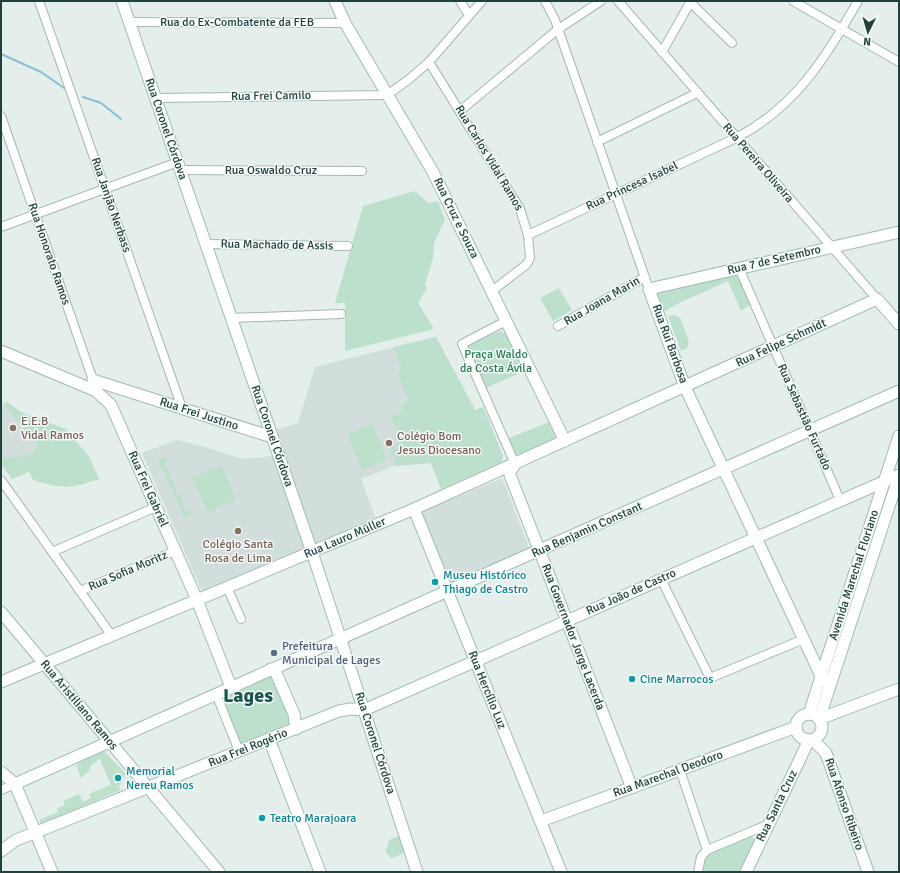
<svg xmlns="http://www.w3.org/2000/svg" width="900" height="873" viewBox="0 0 900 873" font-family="Signika,sans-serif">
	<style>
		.built { fill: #d2dedb }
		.green { fill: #bce0cb }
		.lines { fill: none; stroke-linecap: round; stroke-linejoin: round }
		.stream { stroke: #8ac0d6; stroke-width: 2 }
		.street-casing { stroke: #a6b7b3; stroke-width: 10 }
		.secondary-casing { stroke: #a2bbb5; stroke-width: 13 }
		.street { stroke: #fff; stroke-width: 8 }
		.secondary { stroke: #fff; stroke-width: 11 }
		.education-dot { fill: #8d6e63; stroke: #f5faf9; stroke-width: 1.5 }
		.culture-dot { fill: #0f9aa8; stroke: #f5faf9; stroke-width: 1.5 }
		.service-dot { fill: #5c6f8a; stroke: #f5faf9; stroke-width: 1.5 }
		.labels { text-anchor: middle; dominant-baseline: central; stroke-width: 3; stroke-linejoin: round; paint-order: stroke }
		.street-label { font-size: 12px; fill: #22413d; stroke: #f5faf9 }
		.park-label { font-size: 12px; fill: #2a7b54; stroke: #f5faf9 }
		.education-label { font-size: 12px; fill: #785e54; stroke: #f5faf9; text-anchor: start }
		.culture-label { font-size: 12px; fill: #0d838f; stroke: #f5faf9; text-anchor: start }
		.service-label { font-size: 12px; fill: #4e5e75; stroke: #f5faf9; text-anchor: start }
		.town-label { font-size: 20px; font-weight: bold; fill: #1d554f; stroke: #f5faf9 }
	</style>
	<rect width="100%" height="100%" fill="#e4eeeb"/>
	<g class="built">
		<polygon points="436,337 475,410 483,407 503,456 501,462 441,489 431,463 394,466 361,479 376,520 315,545 275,430 298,423 315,367"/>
		<polygon points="2,401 50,460 12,479 1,464"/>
		<polygon points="177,440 212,449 242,459 273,456 307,549 202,592 142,453"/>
		<polygon points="502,478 530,550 448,584 418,513"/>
	</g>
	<g class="green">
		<polygon points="415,191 428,203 438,201 445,220 434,243 433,258 425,284 427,288 418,303 434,329 345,351 345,303 335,303 363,206"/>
		<polygon points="739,268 754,302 741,311 728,281 679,303 659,314 649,289"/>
		<polygon points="559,288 572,310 553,321 540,298"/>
		<polygon points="674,315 680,318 689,341 687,348 681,351 668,316"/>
		<polygon points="500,331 506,334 525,371 486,388 469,347 471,344"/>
		<polygon points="436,337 475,410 483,407 503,456 501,462 441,489 431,463 394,466 396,464 388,447 403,441 391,417 403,412 401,407 408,400 399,376 401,366 393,347"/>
		<path d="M6 401 21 412 66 429 90 458 99 479C69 489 64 489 33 480L29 472 12 479 1 464V458C13 458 33 458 38 445L5 405Z"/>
		<polygon points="549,422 556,439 520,456 514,453 507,439"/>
		<polygon points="373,424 386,460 362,470 347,434"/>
		<polygon points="161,457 167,459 164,466 168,470 167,472 170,473 170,479 174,483 173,485 176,489 177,494 180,495 183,508 191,512 188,516 184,516 159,462"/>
		<polygon points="221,465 236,500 208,512 192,478"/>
		<polygon points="271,669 296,729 239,751 216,694"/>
		<polygon points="102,749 126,774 122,780 120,773 113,776 115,784 122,781 119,786 121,790 41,824 39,820 58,812 57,808 65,805 63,801 79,794 83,802 91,798 89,794 111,785 100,759 90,766 89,771 81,778 76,765 81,762 79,759"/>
		<polygon points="405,834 409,846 402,854 391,858 386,852 389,840"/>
		<polygon points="750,837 755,838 754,844 741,872 702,872 702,862 711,853"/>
	</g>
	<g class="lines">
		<g class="stream">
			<polyline points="1,54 41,72 67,90"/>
			<polyline points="83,97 101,103 121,119"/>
		</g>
		<defs>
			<g id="street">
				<polyline points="39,1 182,408"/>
				<polyline points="460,1 469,15"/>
				<polyline points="545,1 555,20 649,289"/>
				<polyline points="618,1 877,299"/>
				<polyline points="793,1 899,62"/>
				<polyline points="690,2 732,43"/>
				<polyline points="129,22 345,23"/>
				<polyline points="662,52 691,1"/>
				<polyline points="429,62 520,209 528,235 530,258 527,264 492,291"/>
				<polyline points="155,98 387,95 408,80 429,62 482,1"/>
				<polyline points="460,111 557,30 601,1"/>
				<polyline points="1,116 93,380"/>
				<polyline points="597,142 697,93"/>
				<polyline points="180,170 362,171"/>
				<polyline points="1,227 178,162"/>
				<path d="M528 235 736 138C797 106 825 58 858 1"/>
				<polyline points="206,244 348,246"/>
				<polyline points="739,268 840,500"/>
				<polyline points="231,318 341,314"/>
				<polyline points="506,321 462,344 515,464"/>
				<polyline points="558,326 645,277"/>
				<polyline points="1,480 112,636"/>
				<polyline points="52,552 156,507"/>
				<polyline points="661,579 710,678 804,639"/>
				<polyline points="227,587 241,619"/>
				<polyline points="80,591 175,551"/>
				<polyline points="216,694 239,751"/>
				<polyline points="680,770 707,850"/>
				<polyline points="1,790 15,784"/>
				<polyline points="698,872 701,857 707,850 769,824"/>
			</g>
			<g id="secondary">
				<polyline points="122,1 312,552 417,872"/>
				<polyline points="335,1 345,23 433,172 565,441"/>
				<polyline points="1,351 96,391 111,405 197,600 231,687"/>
				<polyline points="93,380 272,437"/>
				<polyline points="515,464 510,472 510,475 632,788"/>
				<polyline points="414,509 561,872"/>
				<polyline points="1,612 219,872"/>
				<polyline points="271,669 276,673 294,714 296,729"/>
				<polyline points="1,682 414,509 877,299 899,324"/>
				<polyline points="830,685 821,676 685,387 649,289 899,232"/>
				<polyline points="364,710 899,475"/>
				<polyline points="809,714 899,436"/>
				<circle cx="809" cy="727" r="13"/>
				<polyline points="819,719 899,476"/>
				<polyline points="819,719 899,689"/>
				<polyline points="269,739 320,872"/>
				<polyline points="813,740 826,753 868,872"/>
				<polyline points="1,772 15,784 52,872"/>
				<path d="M15 784C309 652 604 521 899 391"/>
				<polyline points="541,821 796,727"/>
				<polyline points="1,851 16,840 29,835 339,711 351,709 364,710"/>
				<polyline points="746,872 809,740"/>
			</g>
		</defs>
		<use href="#street" class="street-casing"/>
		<use href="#secondary" class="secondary-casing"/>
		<use href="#street" class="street"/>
		<use href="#secondary" class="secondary"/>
	</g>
	<g class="education-dot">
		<circle cx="13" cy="428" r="4"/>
		<circle cx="389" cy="443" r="4"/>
		<circle cx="238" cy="531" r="4"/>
	</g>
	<g class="culture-dot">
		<circle cx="435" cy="582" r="4"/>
		<circle cx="632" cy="679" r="4"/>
		<circle cx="118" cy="778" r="4"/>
		<circle cx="262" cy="818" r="4"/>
	</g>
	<circle class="service-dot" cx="274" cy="653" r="4"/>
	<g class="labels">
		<g class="street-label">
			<text x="237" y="22">Rua do Ex-Combatente da FEB</text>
			<text transform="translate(271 96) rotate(-1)">Rua Frei Camilo</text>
			<text transform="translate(166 129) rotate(71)">Rua Coronel Córdova</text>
			<text transform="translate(489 158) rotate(59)">Rua Carlos Vidal Ramos</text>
			<text transform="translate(758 163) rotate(49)">Rua Pereira Oliveira</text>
			<text x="271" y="170">Rua Oswaldo Cruz</text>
			<text transform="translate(632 186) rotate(-25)">Rua Princesa Isabel</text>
			<text transform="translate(111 205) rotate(71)">Rua Janjão Nerbass</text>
			<text transform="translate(456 218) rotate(64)">Rua Cruz e Souza</text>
			<text transform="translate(277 245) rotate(1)">Rua Machado de Assis</text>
			<text transform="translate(49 254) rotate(71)">Rua Honorato Ramos</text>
			<text transform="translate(774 260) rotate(-13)">Rua 7 de Setembro</text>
			<text transform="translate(602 301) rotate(-30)">Rua Joana Marin</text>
			<text transform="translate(781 343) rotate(-25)">Rua Felipe Schmidt</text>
			<text transform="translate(670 344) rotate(70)">Rua Rui Barbosa</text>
			<text transform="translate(199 414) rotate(18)">Rua Frei Justino</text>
			<text transform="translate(804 417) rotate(66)">Rua Sebastião Furtado</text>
			<text transform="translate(272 436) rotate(71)">Rua Coronel Córdova</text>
			<text transform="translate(148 489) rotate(66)">Rua Frei Gabriel</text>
			<text transform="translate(587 530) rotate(-24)">Rua Benjamin Constant</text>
			<text transform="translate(345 538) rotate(-23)">Rua Lauro Müller</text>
			<text transform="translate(128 571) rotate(-23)">Rua Sofia Moritz</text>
			<text transform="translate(854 575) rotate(-72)">Avenida Marechal Floriano</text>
			<text transform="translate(631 592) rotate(-24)">Rua João de Castro</text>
			<text transform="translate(573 637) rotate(69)">Rua Governador Jorge Lacerda</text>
			<text transform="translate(487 690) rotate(68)">Rua Hercílio Luz</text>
			<text transform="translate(79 705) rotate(50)">Rua Aristiliano Ramos</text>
			<text transform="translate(375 743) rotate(72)">Rua Coronel Córdova</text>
			<text transform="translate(248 748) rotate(-22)">Rua Frei Rogério</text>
			<text transform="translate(668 774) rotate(-20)">Rua Marechal Deodoro</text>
			<text transform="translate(844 804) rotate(71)">Rua Afonso Ribeiro</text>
			<text transform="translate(777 806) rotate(-64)">Rua Santa Cruz</text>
		</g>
		<g class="park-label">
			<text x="496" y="354">Praça Waldo<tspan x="496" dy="14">da Costa Ávila</tspan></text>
		</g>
		<g class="education-label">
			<text x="21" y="421">E.E.B<tspan x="21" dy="14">Vidal Ramos</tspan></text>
			<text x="397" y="436">Colégio Bom<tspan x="397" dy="14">Jesus Diocesano</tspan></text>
			<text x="238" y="544" text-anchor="middle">Colégio Santa<tspan x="238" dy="14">Rosa de Lima</tspan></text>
		</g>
		<g class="culture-label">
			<text x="443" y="575">Museu Histórico<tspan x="443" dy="14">Thiago de Castro</tspan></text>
			<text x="640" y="679">Cine Marrocos</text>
			<text x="126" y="771">Memorial<tspan x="126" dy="14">Nereu Ramos</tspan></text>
			<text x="270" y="818">Teatro Marajoara</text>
		</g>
		<g class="service-label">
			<text x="282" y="646">Prefeitura<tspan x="282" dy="14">Municipal de Lages</tspan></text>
		</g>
		<g class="town-label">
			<text x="248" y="695">Lages</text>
		</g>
	</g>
	<rect width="900" height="873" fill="none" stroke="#22413d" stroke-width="4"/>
	<g transform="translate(868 32) rotate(185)" stroke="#f5faf9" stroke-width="3" paint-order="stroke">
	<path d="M0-3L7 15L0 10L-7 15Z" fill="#22413d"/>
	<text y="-6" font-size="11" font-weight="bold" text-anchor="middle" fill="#22413d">N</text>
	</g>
</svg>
